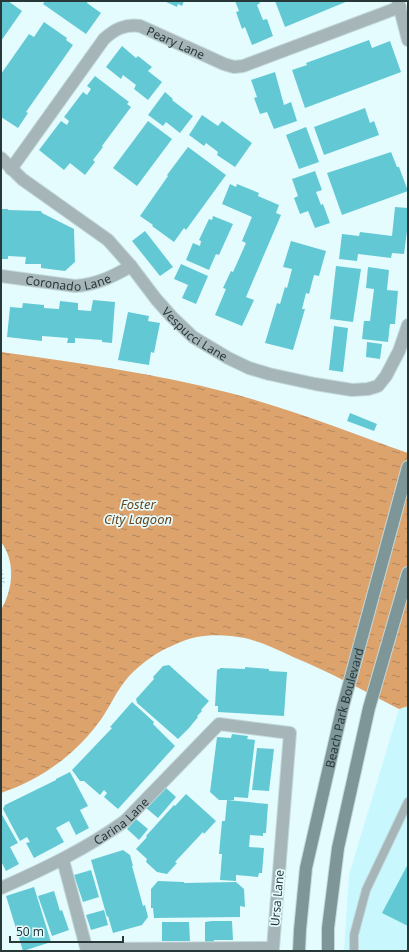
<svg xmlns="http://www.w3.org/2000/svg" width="409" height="952" viewBox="0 0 409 952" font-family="'Noto Sans',sans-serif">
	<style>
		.built { fill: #c8f8fd }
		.water { fill: url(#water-ripples) }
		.building { fill: #62c9d4 }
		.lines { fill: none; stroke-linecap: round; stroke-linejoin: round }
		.service-casing { stroke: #c3d9db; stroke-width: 10 }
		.minor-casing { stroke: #c3d9db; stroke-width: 14 }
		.secondary-casing { stroke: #c3d9db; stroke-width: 14 }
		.path { stroke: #a3b7ba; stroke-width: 2.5; stroke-dasharray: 1 3; stroke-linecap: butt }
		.service { stroke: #a6b6b8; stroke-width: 8 }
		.minor { stroke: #a6b6b8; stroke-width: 12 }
		.secondary { stroke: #7f9699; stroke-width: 12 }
		.labels { text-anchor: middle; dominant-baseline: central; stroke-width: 3.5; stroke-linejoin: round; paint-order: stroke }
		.street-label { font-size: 12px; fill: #283738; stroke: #e5fcff }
		.water-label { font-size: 13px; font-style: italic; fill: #6b451c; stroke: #e5fcff }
	</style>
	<defs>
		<pattern id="water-ripples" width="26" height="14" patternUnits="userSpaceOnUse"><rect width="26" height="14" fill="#dca36d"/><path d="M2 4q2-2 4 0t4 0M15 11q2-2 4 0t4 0" fill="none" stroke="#b2865b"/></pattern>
	</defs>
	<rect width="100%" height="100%" fill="#e5fcff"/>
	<polygon class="built" points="408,706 408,951 344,951 349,875 399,709"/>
	<path class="water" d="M1 352C78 363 155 373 230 393 291 409 349 432 408 453V706L399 709C364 691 330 672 293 657 278 650 262 642 245 638 230 635 212 634 197 637 185 639 174 645 163 650 147 659 130 672 120 688 112 700 106 714 96 726 71 758 39 780 1 793V610C13 589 16 562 1 542Z"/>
	<g class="building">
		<polygon points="1,1 8,1 22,11 1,41"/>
		<polygon points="45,1 88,1 87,3 101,13 86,34 43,4"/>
		<polygon points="164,1 184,1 182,6 178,4 177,7"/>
		<polygon points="235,1 259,1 260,3 257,5 263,20 267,19 273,36 252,45 245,27 242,29 236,12 239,11"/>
		<polygon points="275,1 348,1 285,27"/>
		<polygon points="44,22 67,38 66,40 73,45 26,112 28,113 18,128 1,117 1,74 29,34 34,37"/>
		<polygon points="369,40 372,48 390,41 401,72 305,108 292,70 307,65 306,63"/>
		<polygon points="122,46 136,58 138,56 152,67 148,71 162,82 148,100 134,89 136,85 123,75 121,79 106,67"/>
		<polygon points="275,72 284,105 291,102 297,121 274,129 267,112 260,114 254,98 257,97 251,80"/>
		<polygon points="95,76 129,102 127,104 131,107 102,146 103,147 93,160 95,162 85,175 70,163 64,170 39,150 61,121 67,125 69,121 64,117 83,92 87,95 91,89 87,86"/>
		<polygon points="165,92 173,99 172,100 193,116 180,133 166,122 163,126 148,115"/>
		<polygon points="365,108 370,123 374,121 379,135 324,155 314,127"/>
		<polygon points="202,115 218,126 222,121 252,143 235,167 217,155 218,152 206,143 204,146 189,135"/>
		<polygon points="148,121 172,139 137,186 113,168"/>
		<polygon points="306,127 319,162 299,169 286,135"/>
		<polygon points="188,147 226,175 186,230 184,228 174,242 152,226 153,225 140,216 168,176 167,175"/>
		<polygon points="391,152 397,167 399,167 408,191 342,215 327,173"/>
		<polygon points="315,171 322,190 316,192 321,205 323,204 330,223 315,228 308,211 300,214 294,198 298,196 292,179"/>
		<polygon points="230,184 236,187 237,184 259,193 258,196 279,205 276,213 281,215 246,297 254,300 242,326 215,315 226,289 223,288 231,271 233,272 246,243 242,241 252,217 222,204"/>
		<polygon points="395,207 408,208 408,223 404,254 392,253 391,258 358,254 357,261 339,259 342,234 359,236 360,232 392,236"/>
		<polygon points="1,209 8,209 8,210 41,211 42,213 74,229 75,262 65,271 41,268 41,264 25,264 26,257 8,256 8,259 1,259"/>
		<polygon points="213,216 233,224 219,255 216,254 209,270 186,260 193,243 200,246 201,241 199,240 209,219 212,220"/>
		<polygon points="145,231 173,267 160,276 132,241"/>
		<polygon points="291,241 326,251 319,276 314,275 309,294 306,293 302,309 305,309 293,350 265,343 277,303 280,304 285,287 287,288 292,269 283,267"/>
		<polygon points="181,264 208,276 196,304 182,298 188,285 174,279"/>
		<polygon points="336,266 361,269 353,322 330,319"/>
		<polygon points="368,267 389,270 387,290 398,291 395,324 390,324 388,342 362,339 364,321 370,321 374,289 366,288"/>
		<polygon points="93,300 115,302 112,343 102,342 102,340 75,338 75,343 67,343 68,338 42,336 42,341 7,337 10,307 22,308 23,303 44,305 44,308 59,309 60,301 78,303 78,310 91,311"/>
		<polygon points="128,312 149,316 148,321 160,323 154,353 151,352 149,365 118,360"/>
		<polygon points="334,326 348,328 343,372 329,370"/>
		<polygon points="367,342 382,344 380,359 366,357"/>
		<polygon points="350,413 377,424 374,431 347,421"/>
		<polygon points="169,665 209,701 201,710 202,711 197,716 198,717 189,728 178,739 137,703 136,699 154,679 153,677 163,666"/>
		<polygon points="245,667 269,669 269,671 287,672 284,716 218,712 218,706 215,706 217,670 221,668 245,669"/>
		<polygon points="132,702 154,722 153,724 175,746 118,809 104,797 107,793 104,790 100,795 84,781 80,781 72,770 112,728 110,727"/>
		<polygon points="232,734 248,736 247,739 255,740 248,798 234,797 234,800 219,800 210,792 217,737 231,738"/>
		<polygon points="257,748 274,749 269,791 252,790"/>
		<polygon points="70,772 88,806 80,810 89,828 76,835 69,821 56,828 64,842 34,858 26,843 30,842 27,837 20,841 3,809 5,805 56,780 56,779"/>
		<polygon points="165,787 176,797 158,818 146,808"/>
		<polygon points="186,794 216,821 204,834 203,832 175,862 177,863 167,874 157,872 146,862 147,859 136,849 147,837 146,836 174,805 175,806"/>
		<polygon points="227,800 268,804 266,833 263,833 263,836 250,835 249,847 264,848 262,873 259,873 258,877 236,875 236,881 220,880 222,854 219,854 222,821 225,821"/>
		<polygon points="1,813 18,843 10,847 19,864 6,871 1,861"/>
		<polygon points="136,819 148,829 139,840 127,829"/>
		<polygon points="123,850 130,855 133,866 132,866 143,906 145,905 148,917 142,925 113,933 108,916 107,917 91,860"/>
		<polygon points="408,864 408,926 382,913"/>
		<polygon points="91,870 99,897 83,902 74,875"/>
		<polygon points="158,881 184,882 184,883 236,882 244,889 245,907 240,906 240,917 154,918 153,908 151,908 151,889"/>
		<polygon points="34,887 51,942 23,951 6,896"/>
		<polygon points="54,891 60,911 62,910 69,930 52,936 38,896"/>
		<polygon points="104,910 108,925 91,930 86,915"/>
		<polygon points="212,921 232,921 233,940 214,940 214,942 205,942 205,922"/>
		<polygon points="162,922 189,922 190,941 162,941"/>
	</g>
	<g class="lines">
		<defs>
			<polyline id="service" points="354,951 354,935 366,890 408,802"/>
			<g id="minor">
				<polyline points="398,1 408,40"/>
				<path id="s1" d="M1 158 22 179 108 240 131 266 156 299 171 316 193 337 228 358 249 368 269 374 315 384 352 390 368 389 378 386 386 376 399 351 408 325"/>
				<path id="s2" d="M11 169 104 39C115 29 125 24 140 26L224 64 234 67 243 66 400 7"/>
				<path id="s3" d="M1 276 75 286C96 285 114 276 131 266"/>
				<polyline points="63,860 87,951"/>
				<path id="s4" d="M1 888C44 869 86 849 125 821L219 724 290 733 273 948 87 949"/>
			</g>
			<g id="secondary">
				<path id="s5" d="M299 951 300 930 306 868 342 710 408 467"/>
				<polyline points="328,951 328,928 338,848 369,708 408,573"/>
			</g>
		</defs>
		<use href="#service" class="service-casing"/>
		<use href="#minor" class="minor-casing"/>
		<use href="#secondary" class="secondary-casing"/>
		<polyline class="path" points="1,570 4,581 1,586"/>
		<use href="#service" class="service"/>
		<use href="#minor" class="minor"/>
		<use href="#secondary" class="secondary"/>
	</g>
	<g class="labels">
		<g class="street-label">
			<text stroke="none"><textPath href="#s2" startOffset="239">Peary Lane</textPath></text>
			<text stroke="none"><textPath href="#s3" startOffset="68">Coronado Lane</textPath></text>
			<text stroke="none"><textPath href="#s1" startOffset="264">Vespucci Lane</textPath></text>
			<text stroke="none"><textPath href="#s5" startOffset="248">Beach Park Boulevard</textPath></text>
			<text stroke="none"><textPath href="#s4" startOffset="138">Carina Lane</textPath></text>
			<text transform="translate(277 898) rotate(-85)">Ursa Lane</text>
		</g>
		<g class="water-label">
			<text x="138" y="504">Foster<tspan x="138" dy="15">City Lagoon</tspan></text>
		</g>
	</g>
	<rect width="409" height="952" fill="none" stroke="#283738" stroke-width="4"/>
	<path d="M10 936v6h113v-6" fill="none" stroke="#283738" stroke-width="2"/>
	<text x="16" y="936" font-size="12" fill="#283738" stroke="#e5fcff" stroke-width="3" paint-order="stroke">50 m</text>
</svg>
